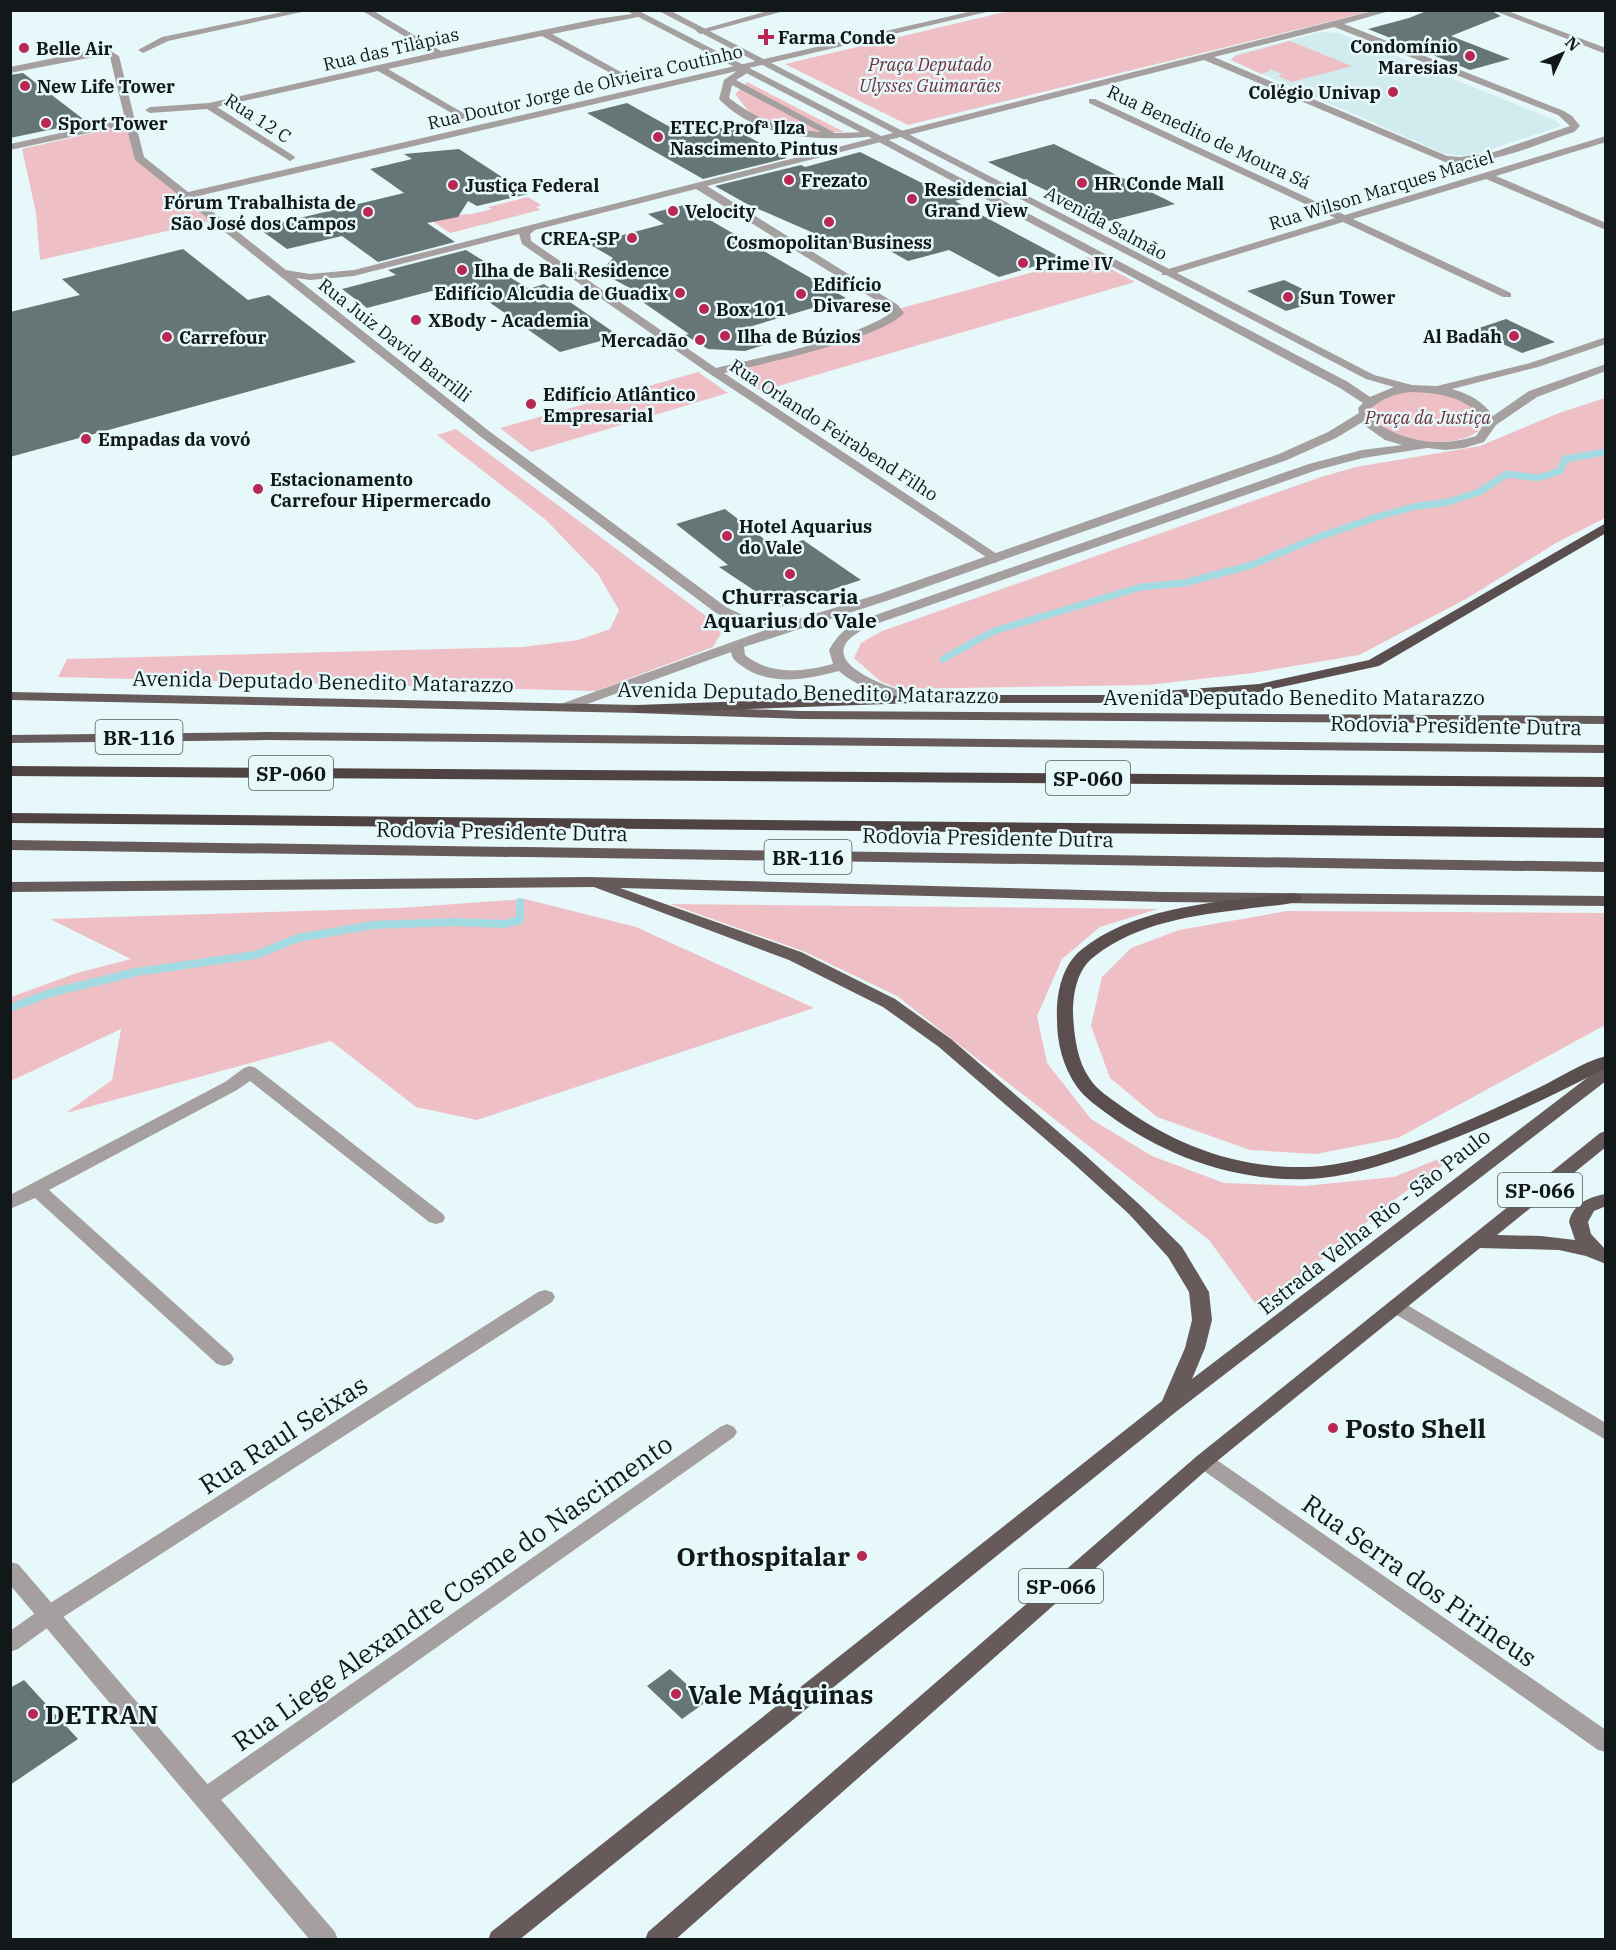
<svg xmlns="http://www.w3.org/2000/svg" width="1616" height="1950" viewBox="0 0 1616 1950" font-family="'IBM Plex Serif',serif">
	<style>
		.built { fill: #d1ecef }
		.green { fill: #eec0c6 }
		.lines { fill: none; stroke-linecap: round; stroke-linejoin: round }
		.stream-far1 { stroke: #a2dbe1; stroke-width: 7 }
		.stream { stroke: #a2dbe1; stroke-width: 8 }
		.building { fill: #667677 }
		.minor { fill: #a69f9f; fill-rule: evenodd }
		.tertiary { fill: #a69f9f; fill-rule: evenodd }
		.primary { fill: #665a5b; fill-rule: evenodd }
		.trunk { fill: #5a4e4f; fill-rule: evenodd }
		.motorway { fill: #4f4243; fill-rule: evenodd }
		.poi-dot { fill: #b82852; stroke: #e6f8f9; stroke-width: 2 }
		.labels { text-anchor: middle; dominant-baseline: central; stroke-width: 5; stroke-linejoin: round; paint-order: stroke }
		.far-poi-label { font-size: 18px; font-weight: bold; fill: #121819; stroke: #e6f8f9; text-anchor: start }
		.far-street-label { font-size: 18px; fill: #121819; stroke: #e6f8f9 }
		.far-park-label { font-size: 18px; font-style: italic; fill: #70313e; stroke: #e6f8f9 }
		.shield { fill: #e6f8f9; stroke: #525b5c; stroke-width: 1.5 }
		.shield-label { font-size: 20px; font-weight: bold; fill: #121819 }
		.poi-label { font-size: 21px; font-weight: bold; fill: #121819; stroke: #e6f8f9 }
		.street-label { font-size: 21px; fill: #121819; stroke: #e6f8f9 }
		.near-poi-label { font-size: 26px; font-weight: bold; fill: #121819; stroke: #e6f8f9; text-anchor: start }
		.near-street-label { font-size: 26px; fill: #121819; stroke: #e6f8f9 }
	</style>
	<rect width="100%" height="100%" fill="#e6f8f9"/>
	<polygon class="built" points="1322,32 1339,33 1555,120 1561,126 1470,156 1445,154 1230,60 1236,54"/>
	<g class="green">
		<polygon points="1013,10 1373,10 1373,11 908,125 785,64"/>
		<polygon points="1290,41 1352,66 1292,82 1278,76 1282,74 1270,69 1268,70 1271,71 1261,74 1231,60 1235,56"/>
		<path d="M747 82 844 132C813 132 777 131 751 113 745 108 740 100 735 94Z"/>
		<polygon points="128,125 137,159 211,221 40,260 36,213 22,149"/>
		<polygon points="528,197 541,205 536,207 540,210 450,233 426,217 472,214 492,209 488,207"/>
		<polygon points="1088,257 1135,282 761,391 726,370 888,324 898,309"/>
		<polygon points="698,372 728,393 531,452 500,428"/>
		<path d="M1413 390C1444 394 1469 393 1486 422 1471 455 1369 445 1370 408L1383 396Z"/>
		<polygon points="1605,398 1605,518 1556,543 1466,599 1359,655 1253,673 1148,685 899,689 880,681 854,658 861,643 882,631 1321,477 1356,467 1480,446 1559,413"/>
		<polygon points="456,429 706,616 721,633 713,647 596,691 58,677 67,659 523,647 578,640 610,629 619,610 598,574 546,520 437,435"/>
		<polygon points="525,899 636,927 814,1008 477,1120 416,1107 331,1041 66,1113 112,1080 121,1029 11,1081 11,997 77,973 131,959 50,919 399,908"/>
		<polygon points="670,904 1158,909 1100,927 1062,959 1037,1016 1047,1063 1091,1119 1152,1156 1224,1183 1305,1186 1394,1177 1468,1147 1394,1200 1260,1310 1209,1240 897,996 803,951"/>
		<polygon points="1287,911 1605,913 1605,1025 1398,1138 1316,1154 1250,1150 1157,1117 1110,1078 1091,1026 1102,977 1131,948 1179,930"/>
	</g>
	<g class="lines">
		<polyline class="stream-far1" points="943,659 994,631 1141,587 1184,583 1252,565 1316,538 1377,517 1413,507 1448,502 1479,492 1507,474 1538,478 1560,471 1565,459 1606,452"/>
		<polyline class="stream" points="10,1008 50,993 136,972 256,955 298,938 373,925 454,922 504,924 520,920 520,902"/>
	</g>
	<g class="building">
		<polygon points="1429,10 1490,10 1501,16 1451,36 1510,59 1470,70 1368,29 1409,18"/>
		<polygon points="23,73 87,122 10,138 10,75"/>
		<polygon points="627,103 688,137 729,126 787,158 703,179 587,113"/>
		<polygon points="1054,144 1175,204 1109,221 988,162"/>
		<polygon points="459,149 528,194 477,206 468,201 458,217 427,223 455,242 378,262 342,236 287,249 258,228 404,193 370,169 412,159 404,154"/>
		<polygon points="860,152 922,183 930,181 965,198 955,201 1062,258 999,277 949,250 908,261 883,247 873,249 862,244 841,243 825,238 747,204 715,186 801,165 805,167"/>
		<polygon points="684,205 795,269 846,298 749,327 774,342 745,351 708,349 685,335 689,334 634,296 641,294 600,272 613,258 589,244 664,224 648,214"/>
		<polygon points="183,249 248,300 269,295 356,362 10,457 10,312 80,295 62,279"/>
		<polygon points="466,250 529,289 544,284 619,336 560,352 462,283 367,308 342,289 396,275 388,270"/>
		<polygon points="1284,280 1313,294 1323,300 1286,311 1247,291"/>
		<polygon points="1506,319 1555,342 1522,353 1473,330"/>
		<polygon points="725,509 777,549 803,540 861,580 779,607 719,567 728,565 676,524"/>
		<polygon points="670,1669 706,1702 682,1719 647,1686"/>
		<polygon points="24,1680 78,1739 10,1785 10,1688"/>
	</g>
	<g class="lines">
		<g class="minor">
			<polygon points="292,10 311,10 168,41 143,53 138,50 162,37"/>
			<polygon points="361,10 372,10 441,51 596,19 639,13 643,16 552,34 630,77 632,79 627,82 542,36 388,69 465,114 465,118 462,119 378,71 217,107 294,156 295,158 290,161 207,109 150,113 145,110 150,107 209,103 432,53"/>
			<polygon points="771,10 788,10 700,34 696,31"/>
			<path d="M977 10H995L749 68V72L736 80 835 133 869 132V136L866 137C816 141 756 138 719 99L724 80 737 71 194 197 286 270 310 274 354 270 1377 10H1393L1344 24 1564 111 1572 116 1580 126 1574 132C1532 146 1491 166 1445 162L1204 60 707 186 898 305 904 313C881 339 762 364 724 373L1000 556 1002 559 995 563 710 374 522 244 519 234 354 276 310 280 296 278 489 431 726 607 749 618 789 625 791 628 784 632 741 625 716 613 481 437 135 160 126 125 10 150V144L125 119 110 57 104 55 10 73V67L98 49 109 50 119 56 144 157 188 192ZM1334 27 1558 115 1570 126 1491 153 1460 157 1447 156 1214 57ZM732 85 821 132C786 130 757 120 729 98ZM696 189 890 309 892 312C856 339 762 357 716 368L531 241 530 234 535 230Z"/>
			<polygon points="1492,10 1505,10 1606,48 1606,54"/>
			<polygon points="1089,99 1095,99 1345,215 1606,136 1606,142 1496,176 1606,223 1606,230 1486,179 1353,219 1511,293 1511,297 1503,297 1343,222 1170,275 1162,275 1162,271 1335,218 1089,103"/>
			<polygon points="250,1066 256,1068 443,1214 445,1218 443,1222 436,1224 429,1222 250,1081 237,1090 49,1190 231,1354 234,1359 231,1364 224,1366 217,1364 35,1198 10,1209 10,1195 225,1082 244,1068"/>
			<polygon points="545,1290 552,1292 555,1297 552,1302 57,1621 18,1649 10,1652 10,1631 41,1609 538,1292"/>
			<polygon points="1397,1299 1606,1423 1606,1440 1390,1311 1387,1306 1390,1301"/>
			<polygon points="727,1424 734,1427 737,1432 734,1437 215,1804 207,1807 199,1804 195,1797 199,1790 720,1427"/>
			<polygon points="1204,1453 1211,1456 1606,1730 1606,1752 1598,1750 1197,1466 1194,1461 1197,1456"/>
		</g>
		<g class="tertiary">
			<path d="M625 10H637L883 137 1348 382 1370 397 1394 387 1366 379 657 10H669L1374 375 1412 385 1437 386 1530 363 1606 337V344L1538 367 1452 389C1469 394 1483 401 1493 416L1529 391 1606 364V371L1537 397 1496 425 1484 442 1464 448 1445 450 1427 448 1363 458 1317 470 873 625C798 657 885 687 919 696L921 699 919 702C901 706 852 684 839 671 809 679 770 687 742 666 736 662 732 659 731 652L568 711H558L556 708 558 705 779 625 879 594 1279 454 1328 432 1359 413 1358 408 1363 403 1340 388 877 141ZM1411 392C1440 393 1468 397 1486 422L1476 436C1439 448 1405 442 1373 421L1370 409C1383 398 1394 394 1411 392ZM1361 423 1385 440 1402 445 1362 450 1309 464 864 619C847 626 838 634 829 650L833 664C802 672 771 676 745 655L744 647 889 600 1287 460 1336 438Z"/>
			<polygon points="10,1562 18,1564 335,1932 338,1940 310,1940 10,1585"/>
		</g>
		<g class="primary">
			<polygon points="10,692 637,705 801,711 1606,716 1606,724 801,719 637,713 10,700"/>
			<polygon points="267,732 1606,745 1606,753 267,740 10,743 10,735"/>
			<polygon points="10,840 1606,862 1606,872 10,850"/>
			<polygon points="589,877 1164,892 1606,896 1606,906 1164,902 620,888 801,952 895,999 951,1039 1085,1155 1141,1206 1182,1247 1209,1292 1212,1320 1205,1348 1192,1379 1600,1068 1606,1067 1606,1081 1177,1411 519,1940 488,1940 491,1932 1162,1401 1185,1348 1192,1320 1189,1292 1168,1257 1129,1214 1073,1163 939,1047 883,1007 789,960 594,887 10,892 10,882"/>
			<path d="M1606 1131V1147L1497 1235 1541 1236 1575 1240 1569 1222C1573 1204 1588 1197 1606 1194V1206L1594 1211 1588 1222 1591 1234 1606 1250V1264L1586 1256 1559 1250 1480 1248 1211 1466 675 1940H645L648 1932 1197 1456 1600 1133Z"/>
		</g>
		<g class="trunk">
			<polygon points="1606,523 1606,533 1379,666 1259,692 1108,703 914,703 637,713 630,709 637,705 914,695 1108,695 1259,684 1369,660"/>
			<path d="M1294 893 1300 895 1302 898 1300 901C1282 906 1263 906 1245 909 1194 915 1137 923 1095 956 1077 969 1073 993 1073 1013 1074 1035 1077 1061 1090 1079 1097 1090 1110 1098 1121 1106 1176 1146 1239 1169 1308 1167 1377 1165 1473 1119 1536 1089 1558 1079 1582 1062 1606 1056V1068C1551 1097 1495 1123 1437 1145 1396 1161 1353 1177 1309 1179 1237 1182 1166 1157 1109 1115 1098 1107 1085 1098 1077 1087 1063 1067 1057 1043 1057 1020 1056 995 1061 967 1081 950 1135 905 1226 901 1294 893Z"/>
		</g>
		<g class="motorway">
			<polygon points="10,766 1606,777 1606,787 10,776"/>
			<polygon points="10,813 1606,828 1606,838 10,823"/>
		</g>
	</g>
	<g class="poi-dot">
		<path d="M763 28h6v6h6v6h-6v6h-6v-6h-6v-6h6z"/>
		<circle cx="24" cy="48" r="6"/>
		<circle cx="1470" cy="56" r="6"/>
		<circle cx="25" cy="86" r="6"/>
		<circle cx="1393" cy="92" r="6"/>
		<circle cx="46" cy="123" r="6"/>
		<circle cx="658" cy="137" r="6"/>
		<circle cx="789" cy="180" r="6"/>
		<circle cx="1082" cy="183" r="6"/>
		<circle cx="453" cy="185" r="6"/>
		<circle cx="912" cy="199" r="6"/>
		<circle cx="673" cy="211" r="6"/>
		<circle cx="368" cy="212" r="6"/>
		<circle cx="829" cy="222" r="6"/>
		<circle cx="632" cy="238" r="6"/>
		<circle cx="1023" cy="263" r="6"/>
		<circle cx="462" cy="270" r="6"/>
		<circle cx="680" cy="293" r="6"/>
		<circle cx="801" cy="294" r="6"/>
		<circle cx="1288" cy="297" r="6"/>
		<circle cx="704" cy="309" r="6"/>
		<circle cx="416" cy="320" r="6"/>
		<circle cx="725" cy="336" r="6"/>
		<circle cx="1514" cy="336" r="6"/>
		<circle cx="167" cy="337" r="6"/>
		<circle cx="700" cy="340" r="6"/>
		<circle cx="531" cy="404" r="6"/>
		<circle cx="86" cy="439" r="6"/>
		<circle cx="258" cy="489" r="6"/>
		<circle cx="727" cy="536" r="6"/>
		<circle cx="790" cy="574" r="6"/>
		<circle cx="1333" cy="1428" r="6"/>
		<circle cx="862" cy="1556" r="6"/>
		<circle cx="676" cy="1694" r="6"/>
		<circle cx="33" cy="1714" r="6"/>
	</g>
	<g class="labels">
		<g class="far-poi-label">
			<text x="778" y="37">Farma Conde</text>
			<text x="1458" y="46" text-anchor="end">Condomínio<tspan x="1458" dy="21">Maresias</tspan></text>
			<text x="36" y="48">Belle Air</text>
			<text x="37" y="86">New Life Tower</text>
			<text x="1381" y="92" text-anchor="end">Colégio Univap</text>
			<text x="58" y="123">Sport Tower</text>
			<text x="670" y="127">ETEC Profª Ilza<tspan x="670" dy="21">Nascimento Pintus</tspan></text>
			<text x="801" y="180">Frezato</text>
			<text x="1094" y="183">HR Conde Mall</text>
			<text x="465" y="185">Justiça Federal</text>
			<text x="924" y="189">Residencial<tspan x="924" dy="21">Grand View</tspan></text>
			<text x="356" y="202" text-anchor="end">Fórum Trabalhista de<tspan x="356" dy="21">São José dos Campos</tspan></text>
			<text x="685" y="211">Velocity</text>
			<text x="620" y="238" text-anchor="end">CREA-SP</text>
			<text x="829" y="242" text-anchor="middle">Cosmopolitan Business</text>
			<text x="1035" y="263">Prime IV</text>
			<text x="474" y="270">Ilha de Bali Residence</text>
			<text x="813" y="284">Edifício<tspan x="813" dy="21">Divarese</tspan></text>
			<text x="668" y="293" text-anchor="end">Edifício Alcudia de Guadix</text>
			<text x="1300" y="297">Sun Tower</text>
			<text x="716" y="309">Box 101</text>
			<text x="428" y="320">XBody - Academia</text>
			<text x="737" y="336">Ilha de Búzios</text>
			<text x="1502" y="336" text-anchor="end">Al Badah</text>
			<text x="179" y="337">Carrefour</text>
			<text x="688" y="340" text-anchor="end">Mercadão</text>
			<text x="543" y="394">Edifício Atlântico<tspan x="543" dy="21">Empresarial</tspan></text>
			<text x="98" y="439">Empadas da vovó</text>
			<text x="270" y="479">Estacionamento<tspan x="270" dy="21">Carrefour Hipermercado</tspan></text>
			<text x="739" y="526">Hotel Aquarius<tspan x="739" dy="21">do Vale</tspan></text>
		</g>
		<g class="far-street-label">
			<text transform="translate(391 49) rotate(-13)">Rua das Tilápias</text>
			<text transform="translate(585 87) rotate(-13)">Rua Doutor Jorge de Olvieira Coutinho</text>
			<text transform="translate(258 118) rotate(33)">Rua 12 C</text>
			<text transform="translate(1209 137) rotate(25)">Rua Benedito de Moura Sá</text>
			<text transform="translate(1381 190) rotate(-17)">Rua Wilson Marques Maciel</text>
			<text transform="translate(1106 223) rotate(28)">Avenida Salmão</text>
			<text transform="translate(395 340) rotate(38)">Rua Juiz David Barrilli</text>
			<text transform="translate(834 430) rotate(33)">Rua Orlando Feirabend Filho</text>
		</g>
		<g class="far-park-label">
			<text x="930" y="64">Praça Deputado<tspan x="930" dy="21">Ulysses Guimarães</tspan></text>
			<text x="1428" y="417">Praça da Justiça</text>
		</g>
		<g class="shield">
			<rect x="95.5" y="720" width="87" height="34" rx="4.5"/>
			<rect x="249" y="756" width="84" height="34" rx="4.5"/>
			<rect x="1046" y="761" width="84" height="34" rx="4.5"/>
			<rect x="764.5" y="840" width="87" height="34" rx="4.5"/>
			<rect x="1498" y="1173" width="84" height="34" rx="4.5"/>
			<rect x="1019" y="1569" width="84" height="34" rx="4.5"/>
		</g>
		<g class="shield-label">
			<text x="139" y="737">BR-116</text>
			<text x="291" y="773">SP-060</text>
			<text x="1088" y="778">SP-060</text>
			<text x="808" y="857">BR-116</text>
			<text x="1540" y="1190">SP-066</text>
			<text x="1061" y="1586">SP-066</text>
		</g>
		<g class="poi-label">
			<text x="790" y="596">Churrascaria<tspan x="790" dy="24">Aquarius do Vale</tspan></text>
		</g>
		<g class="street-label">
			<text transform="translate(323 681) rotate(1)">Avenida Deputado Benedito Matarazzo</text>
			<text transform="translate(808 692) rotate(1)">Avenida Deputado Benedito Matarazzo</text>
			<text x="1294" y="697">Avenida Deputado Benedito Matarazzo</text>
			<text transform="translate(1456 725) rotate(1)">Rodovia Presidente Dutra</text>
			<text transform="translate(502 831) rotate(1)">Rodovia Presidente Dutra</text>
			<text transform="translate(988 837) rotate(1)">Rodovia Presidente Dutra</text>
			<text transform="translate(1374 1221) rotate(-38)">Estrada Velha Rio - São Paulo</text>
		</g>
		<g class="near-poi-label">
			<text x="1345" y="1428">Posto Shell</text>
			<text x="850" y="1556" text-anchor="end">Orthospitalar</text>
			<text x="688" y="1694">Vale Máquinas</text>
			<text x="45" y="1714">DETRAN</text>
		</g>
		<g class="near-street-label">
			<text transform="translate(283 1434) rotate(-33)">Rua Raul Seixas</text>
			<text transform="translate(1420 1580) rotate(35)">Rua Serra dos Pirineus</text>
			<text transform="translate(452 1592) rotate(-35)">Rua Liege Alexandre Cosme do Nascimento</text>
		</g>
	</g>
	<rect width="1616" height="1950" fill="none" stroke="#121819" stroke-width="24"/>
	<g transform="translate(1562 54) rotate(46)" stroke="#e6f8f9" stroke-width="4.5" paint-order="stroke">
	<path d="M0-4.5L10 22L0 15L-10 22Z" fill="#121819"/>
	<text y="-9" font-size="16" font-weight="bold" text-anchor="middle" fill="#121819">N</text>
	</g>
</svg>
